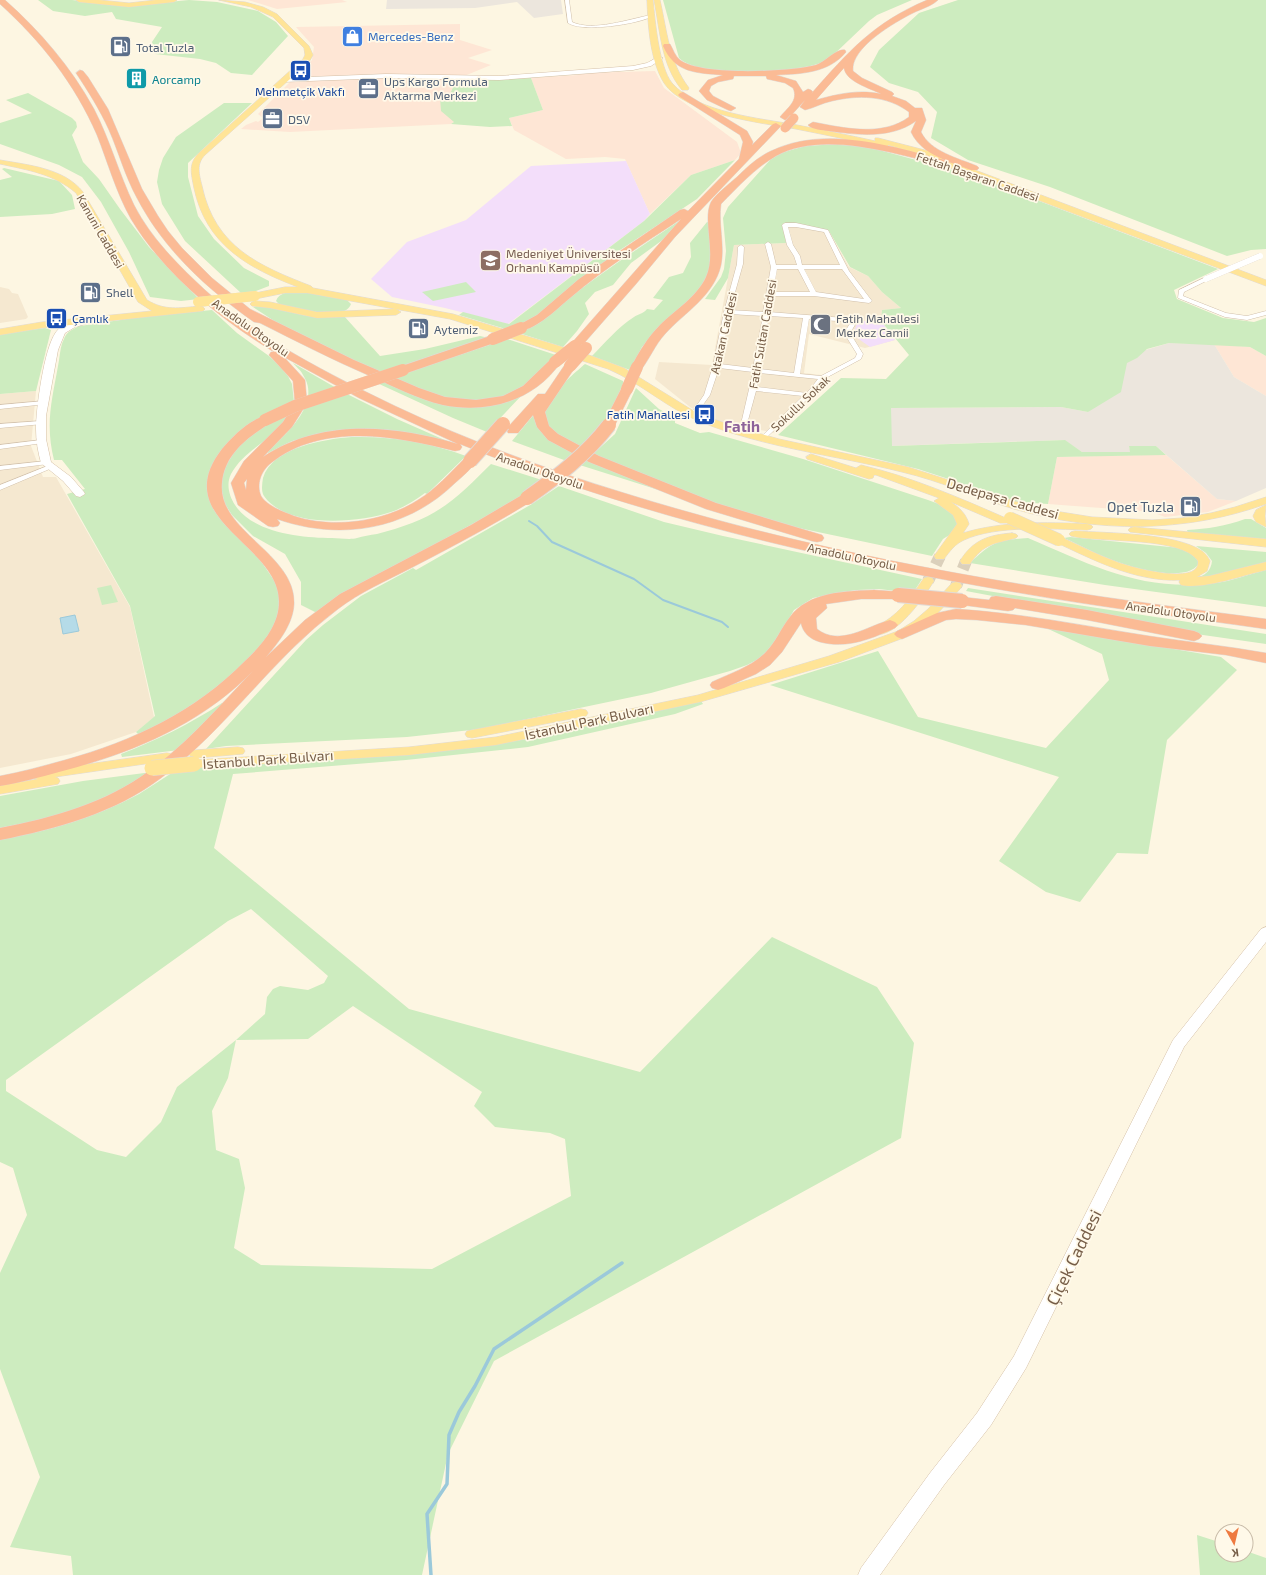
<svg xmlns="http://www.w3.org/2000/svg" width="1266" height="1575" viewBox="0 0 1266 1575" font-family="'Exo 2',sans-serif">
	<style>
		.residential { fill: #f5e8d0 }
		.commercial { fill: #fee6d5 }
		.industrial { fill: #ece6dd }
		.education { fill: #f3defa }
		.green { fill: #cdecbf; fill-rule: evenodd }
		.water { fill: #b5dbe8; stroke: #9bc9da }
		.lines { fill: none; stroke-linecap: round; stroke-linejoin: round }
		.stream-far1 { stroke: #9bc9da; stroke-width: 2 }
		.stream { stroke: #9bc9da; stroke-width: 3.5 }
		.primary-tunnel { stroke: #dbd0bb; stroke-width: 12; stroke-dasharray: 12 6; stroke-linecap: butt }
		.street-casing { stroke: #d1c0ab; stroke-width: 1 }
		.secondary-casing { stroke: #d5c0a7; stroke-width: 1 }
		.primary-casing { stroke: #e1dbd7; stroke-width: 1 }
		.highway-casing { stroke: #e1dbd7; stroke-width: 1 }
		.street { fill: #fff; fill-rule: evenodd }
		.secondary { fill: #fff; fill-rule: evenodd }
		.primary { fill: #ffe497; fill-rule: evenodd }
		.highway { fill: #fbbb95; fill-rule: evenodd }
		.street-bridge-casing { stroke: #d1c0ab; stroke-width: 6; stroke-linecap: butt }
		.primary-bridge-far2-casing { stroke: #e1dbd7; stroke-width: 10; stroke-linecap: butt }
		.primary-bridge-far1-casing { stroke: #e1dbd7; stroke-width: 13; stroke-linecap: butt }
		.primary-bridge-casing { stroke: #e1dbd7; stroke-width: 16; stroke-linecap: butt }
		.highway-bridge-far2-casing { stroke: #e1dbd7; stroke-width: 10; stroke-linecap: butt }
		.highway-bridge-far1-casing { stroke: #e1dbd7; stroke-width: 12; stroke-linecap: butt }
		.highway-bridge-casing { stroke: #e1dbd7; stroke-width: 16; stroke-linecap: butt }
		.street-bridge { stroke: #fff; stroke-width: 6 }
		.primary-bridge-far2 { stroke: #ffe497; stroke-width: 10 }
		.primary-bridge-far1 { stroke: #ffe497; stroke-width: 12 }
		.primary-bridge { stroke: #ffe497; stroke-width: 15 }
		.highway-bridge-far2 { stroke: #fbbb95; stroke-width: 9 }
		.highway-bridge-far1 { stroke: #fbbb95; stroke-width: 12 }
		.highway-bridge { stroke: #fbbb95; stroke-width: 14 }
		.labels { text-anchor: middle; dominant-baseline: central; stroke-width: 3.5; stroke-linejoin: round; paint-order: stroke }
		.far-shop-label { font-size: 12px; fill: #366cbe; stroke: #fff9e9; text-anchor: start }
		.far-service-label { font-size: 12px; fill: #4e5e75; stroke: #fff9e9; text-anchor: start }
		.far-culture-label { font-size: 12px; fill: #0d838f; stroke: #fff9e9; text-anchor: start }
		.far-transit-label { font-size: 12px; fill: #164399; stroke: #fff9e9 }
		.far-street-label { font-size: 12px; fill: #765d47; stroke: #fff9e9 }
		.far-education-label { font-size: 12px; fill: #785e54; stroke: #fff9e9; text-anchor: start }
		.far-worship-label { font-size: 12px; fill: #5b616d; stroke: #fff9e9; text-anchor: start }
		.street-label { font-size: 14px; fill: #765d47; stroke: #fff9e9 }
		.service-label { font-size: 14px; fill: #4e5e75; stroke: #fff9e9; text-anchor: end }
		.far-district-label { font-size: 15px; font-weight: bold; fill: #8d629a; stroke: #fff9e9 }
		.near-street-label { font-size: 17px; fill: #765d47; stroke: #fff9e9 }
	</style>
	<rect width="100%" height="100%" fill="#fdf6e2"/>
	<g class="residential">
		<polygon points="782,223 797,223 829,231 849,267 868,276 882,292 901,308 882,310 881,321 895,340 865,348 809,334 804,373 821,375 819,389 775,433 713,420 690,407 655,379 659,362 712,365 734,245 786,243"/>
		<polygon points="0,287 9,289 12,293 18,294 28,317 26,319 0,323"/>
		<polygon points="36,391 31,446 43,477 56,477 130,607 154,717 136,732 71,754 0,768 0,394"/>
	</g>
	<g class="commercial">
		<polygon points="248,0 342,0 347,2 277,9"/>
		<polygon points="460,24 460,40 492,50 468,58 491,65 457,79 449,96 454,122 451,124 290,132 241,129 246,125 256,121 258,122 263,118 258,114 312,60 314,47 296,27"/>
		<polygon points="655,71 664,88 737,142 741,153 735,160 691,175 650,214 625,159 605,157 566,159 514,130 509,118 543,110 531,78 578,75 582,73"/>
		<polygon points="1214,344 1250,347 1266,356 1266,396 1234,377"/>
		<polygon points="1146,455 1166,455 1217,499 1236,501 1208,512 1165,517 1152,512 1141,511 1048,504 1057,457"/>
	</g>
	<g class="industrial">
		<polygon points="387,0 561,0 563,14 534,18 517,2 475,8 386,9"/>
		<polygon points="1169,343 1214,344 1234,377 1266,396 1266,488 1236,501 1217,499 1156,446 1129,447 1131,452 1082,452 1064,440 891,446 891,408 1061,407 1088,412 1129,355"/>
	</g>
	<g class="education">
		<polygon points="626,161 650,214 644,221 508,324 445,308 392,297 371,279 407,242 466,220 531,166"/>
		<polygon points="858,321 881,321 895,340 870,347 853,335"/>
	</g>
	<g class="green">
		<polygon points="38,0 72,0 126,6 189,0 217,2 258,11 276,22 288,36 252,75 231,73 216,63 200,59 155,54 152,42 162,27 116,19 112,12 85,16 53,11"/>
		<path d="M663 0H912L877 15 869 21 828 60C802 74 700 79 679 58Z"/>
		<polygon points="958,0 1266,0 1266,249 1251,250 1227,256 1050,187 968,160 931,138 937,112 918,92 889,83 870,67 879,50 919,13"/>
		<polygon points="531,78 543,110 509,118 512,126 490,127 451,124 454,122 441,111 440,97 449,96 457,79 492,80"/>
		<polygon points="28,93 72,118 76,122 77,127 72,135 83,162 99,179 120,209 149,247 199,299 181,301 150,297 129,252 101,202 82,177 59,165 0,144 0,123 32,113 6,100"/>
		<polygon points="224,103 252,103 188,163 188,177 198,216 214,239 244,268 269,281 269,286 256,291 241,293 185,241 162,204 157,182 159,170 163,158 176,137"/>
		<polygon points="838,144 868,147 968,174 1218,269 1174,290 1177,299 1223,318 1254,322 1266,318 1266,356 1250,347 1169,343 1147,349 1137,358 1127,363 1121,392 1088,412 1061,407 891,408 892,446 1065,440 1082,452 1130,452 1129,446 1156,446 1166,455 1057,457 1048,504 1019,502 918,469 778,435 841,378 886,379 909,355 881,321 882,310 901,308 882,292 868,276 850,267 829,231 797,223 783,223 786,243 734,245 728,278 715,300 705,299 721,277 724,269 726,251 723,218 728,207 770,160 781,153 805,146"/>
		<polygon points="735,160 697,199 617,252 535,317 509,330 459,315 463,312 509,324 644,221 691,175"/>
		<polygon points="4,168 59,181 72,195 75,209 52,214 0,217 0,180 12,177 2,169"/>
		<path d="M679 221 668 236 631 263 613 285 595 292 585 303 589 314 577 331 563 347 519 333C543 322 561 304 581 289 613 265 646 243 679 221Z"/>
		<path d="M707 222 711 223V268L699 290 655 333 642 347 630 370 592 356C605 343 618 327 634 317 638 314 643 314 647 309L654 310 663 300 653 298 669 277 683 273 691 257 690 243Z"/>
		<polygon points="466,282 476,292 433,301 422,292"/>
		<path d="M298 291 346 299 351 304C345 323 293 307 279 304L276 301C279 292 290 292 298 291Z"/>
		<polygon points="262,306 307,316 344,316 380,356 425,349 480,336 489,338 382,373 288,330 253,307"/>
		<path d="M212 310 237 333 269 356 279 365 288 376 292 384 294 402 226 445 213 464 209 485 280 589V615L268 638 210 698 140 736 136 732 155 716 130 606 67 494 85 489 62 460H54C45 424 52 400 58 366 60 357 60 346 64 339 66 332 74 328 80 326L147 316Z"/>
		<polygon points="45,328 51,330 36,391 0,394 0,334"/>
		<polygon points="507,339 556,355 519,391 492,400 452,401 391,378"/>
		<path d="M293 363 345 393 397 419 456 445 333 431 292 441 268 453 267 451C286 435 322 403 303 375 301 370 296 367 293 363Z"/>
		<path d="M585 364 623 381V384L604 426 581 450C573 444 554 434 548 427 532 409 572 375 585 364Z"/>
		<polygon points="384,380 451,404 522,395 487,432 453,418 377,383"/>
		<polygon points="636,388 659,409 675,418 675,423 700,433 709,432 803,459 928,500 947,507 960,522 951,534 943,539 932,556 775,523 707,501 593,454 615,434"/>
		<polygon points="536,412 541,430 687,499 564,460 512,441"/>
		<path d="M290 413C284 421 278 430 270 436 256 448 240 457 231 474 226 484 229 496 235 505 253 533 302 538 332 538 340 538 350 540 357 538 363 536 370 535 377 534 389 531 401 527 412 523 445 511 467 488 491 464L542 480 513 502 393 567 317 613 301 605V582L285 554 253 536 232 515 225 504 221 489V474L236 449 249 436 270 422Z"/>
		<path d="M352 437C391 436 429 442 466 456L427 494 425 493C414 501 403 508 391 512 358 523 287 529 264 496 261 491 262 484 263 478 272 447 325 439 352 437Z"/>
		<polygon points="559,486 664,522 723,536 922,579 913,593 879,589 857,590 836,593 813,598 794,610 778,638 764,656 747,665 730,671 651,693 480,729 407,737 226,746 206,749 306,640 323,625 361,596 413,568 416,570 532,504"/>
		<path d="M1245 519H1251L1266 528V539L1188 533 1187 530C1207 529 1226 526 1245 519Z"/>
		<path d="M1070 537 1180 548 1195 554 1200 560C1194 585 1134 568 1118 562 1099 556 1082 546 1064 538Z"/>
		<path d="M1028 538C1094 566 1141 592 1216 583 1232 581 1250 574 1266 570V607L1105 585 970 563C992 542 997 540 1028 538Z"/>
		<path d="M1196 546 1266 552V562L1212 576 1194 578C1205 576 1211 571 1212 561L1206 553Z"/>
		<polygon points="111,585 118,602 102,605 97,588"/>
		<polygon points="968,588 1266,634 1266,644 1196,634 966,591"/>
		<polygon points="1044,627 1221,657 1237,670 1167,740 1148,854 1117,853 1080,902 1046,892 999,861 1059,777 770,685 878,651 918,717 1046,748 1109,680 1102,654"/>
		<path d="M701 701 703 704 675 714 528 747 406 760 233 774 214 848 409 1009 640 1072 772 937 877 987 914 1043 901 1138 494 1361 448 1454 422 1575H73L71 1556 10 1547 40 1477 0 1369V1273L27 1215 13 1168 0 1162V839C48 832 96 817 139 794 152 786 165 777 178 769L494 744 527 739ZM251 909 328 976 324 983 308 990 280 986 273 989 267 997 265 1014 236 1040 177 1087 161 1122 126 1157 97 1150 6 1091V1080L228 921ZM353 1006 482 1092 474 1106 495 1127 550 1133 565 1139 571 1196 432 1269 261 1265 234 1248 245 1188 239 1159 216 1150 212 1111 228 1078 236 1040 308 1039Z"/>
		<path d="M222 703 228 704 179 750 122 757 121 754C157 740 190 724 222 703Z"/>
		<path d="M152 772C120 791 87 807 51 817 35 822 17 824 0 828V796L83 781Z"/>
		<polygon points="1197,1535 1222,1543 1222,1555 1246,1555 1246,1551 1266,1558 1266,1575 1200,1575"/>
	</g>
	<polygon class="water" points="75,615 79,631 63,634 60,618"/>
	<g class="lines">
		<polyline class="stream-far1" points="529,521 537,526 552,542 634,579 663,600 722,622 728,627"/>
		<polyline class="stream" points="431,1575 427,1514 447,1484 449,1435 459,1412 475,1386 494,1349 622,1263"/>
		<g class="primary-tunnel">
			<polyline points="928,581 940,556"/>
			<polyline points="956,586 966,561"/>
		</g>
		<defs>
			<g id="street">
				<path d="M565 0H569L572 22C593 32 629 19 651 15L653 16C639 24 582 33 568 23Z"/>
				<path d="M796 223 828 230 849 271 872 301 869 303 814 296H772L769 312 857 319 858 320 850 333 863 354 861 359 824 379 817 390 768 436H764L763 435 803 396 756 391 747 424 744 426 742 425 741 424 753 372 719 368 710 395 695 416H691L690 415 704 395 713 366 724 312 737 264 738 247 741 245 744 247 743 264 730 310 763 312 771 267 765 244 768 242 771 244 776 265H797L794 256 787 245 782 225 785 223ZM788 227H796L824 232 840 265H802L800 256 793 245ZM777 269H798L810 292H773ZM804 269H842L864 299 816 292ZM730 314 763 316 753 368 720 364ZM769 316 803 318 794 373 760 369ZM809 319 851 322 844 333 857 354 855 358 821 376 800 374ZM759 373 818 379 807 393 757 387Z"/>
				<polygon points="1206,277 1208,278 1208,280 1184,292 1183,296 1226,313 1247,316 1266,311 1266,315 1247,320 1225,317 1178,298 1179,290"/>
				<polygon points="44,401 47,403 46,404 0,409 0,405"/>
				<polygon points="41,421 44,423 43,424 0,428 0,424"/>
				<polygon points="41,440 44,442 43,443 0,449 0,445"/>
				<polygon points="46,461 48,462 48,464 0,470 0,466"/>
				<polygon points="50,465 54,467 52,468 0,490 0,485"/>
			</g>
			<g id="secondary">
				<polygon points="658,57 663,58 651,66 633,70 499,80 386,78 283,82 280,80 283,78 386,74 499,76 633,66 647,63"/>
				<path d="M86 318 90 321 89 323 75 327 65 333 58 350 46 416V439L51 462 71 477 84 492 85 494 80 497 76 496 63 481 41 463C38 452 36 441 36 429 36 409 44 348 56 332 62 323 76 321 86 318Z"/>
				<polygon points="1266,927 1266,942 1184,1047 1026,1368 991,1425 944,1485 880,1575 858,1575 861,1568 930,1473 977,1413 1014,1356 1173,1040 1261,929"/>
			</g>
			<g id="primary">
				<polygon points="76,0 99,0 129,3 156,0 177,0 174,2 129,7 79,2"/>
				<path d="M219 0 245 2 263 7 277 14 309 46 313 55 309 62 205 155C196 164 199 174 202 186 215 247 259 266 311 286L313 288 453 314 589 355 624 368 697 413 733 426 779 439 908 467 1036 508 1092 517 1152 520 1182 518 1211 513 1235 507 1266 497V504C1185 533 1097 533 1014 509 977 498 941 481 902 472 835 455 765 448 701 422 668 409 641 383 608 369L450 319 307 293H285L255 299 252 298 250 296 252 294 255 293 285 287H298C248 268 206 245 194 188 191 173 188 163 200 152L303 59 305 55 304 48 273 17 251 7Z"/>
				<path d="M647 0H653C655 20 659 67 672 83 698 113 759 118 797 125 823 130 849 135 875 141V138H878L944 155V159H939L975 170 1266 280V286L969 174 928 161 927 159 931 157 888 145V148H885C856 141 826 135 796 129 762 123 684 114 664 83 650 60 648 26 647 0Z"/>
				<path d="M654 0H660C667 31 669 62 689 88L688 90H682C661 65 660 30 654 0Z"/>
				<path d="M0 160C28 165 64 168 83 192L147 300C165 311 179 308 200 306L203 307 205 309 203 311 42 328 0 335V329L42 322 152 311 138 302 76 193C54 174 28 170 0 164Z"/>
				<polygon points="255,301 270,302 317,312 396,309 401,312 396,315 317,318 270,308 252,306 250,304 252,302"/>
				<path d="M811 454 856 468 861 465C912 477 960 498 1008 519L1010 521 1008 523H1000L951 502C960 508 966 514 969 524L963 533C1003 521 1045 522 1087 524L1091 525 1093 527 1091 529 1087 530C1052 529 996 525 964 540 955 544 950 551 944 559H936L934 556 957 524 953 515 934 501 939 498 876 475H874L873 478 869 479 807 459 806 457Z"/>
				<polygon points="1266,505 1265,516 1266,527 1256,522 1253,516 1256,510"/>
				<polygon points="1134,527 1266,539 1266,547 1130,532 1128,530 1130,528"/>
				<path d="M1075 531C1108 533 1176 533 1202 551 1206 554 1208 557 1210 561L1207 571 1197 577 1209 576 1266 562V570C1244 575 1202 590 1181 585L1179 582 1180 580C1135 582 1094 560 1055 542L1053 540 1055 538H1063C1081 546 1098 555 1117 562 1130 567 1188 583 1197 567 1198 565 1198 563 1198 561 1182 536 1099 543 1071 536L1069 534 1071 532Z"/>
				<path d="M1012 533 1016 534 1018 536 1016 538C994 544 984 543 970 564H962L960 561C973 540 988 535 1012 533Z"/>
				<path d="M928 577 932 578 934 581C924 597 896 639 874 634L872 631 874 628C900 614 907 602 924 578Z"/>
				<polygon points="956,582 960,583 962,586 960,589 936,615 922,627 906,637 839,662 700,702 496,745 409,755 194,768 189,767 187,764 189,761 194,760 409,747 496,737 698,695 829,656 898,631 914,621 928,609 952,583"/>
				<polygon points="581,709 586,710 588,713 586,716 472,738 467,737 465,734 467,731 472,730"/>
				<polygon points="238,747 243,748 245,751 243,754 196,758 191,757 189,754 191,751 196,750"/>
				<polygon points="167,753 172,754 174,757 172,760 55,777 58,778 60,781 58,784 0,794 0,786 38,779 34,778 32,775 34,772 39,771"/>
			</g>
			<g id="highway">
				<path d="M0 0H5C40 31 71 67 94 109 110 140 119 174 134 205 151 238 178 265 205 290 260 340 329 374 395 406 469 441 546 469 624 493 762 536 903 566 1045 588 1118 600 1192 609 1266 619V629C1182 617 1098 607 1014 592 826 560 638 516 460 444L462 447 460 450 455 451C396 436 323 422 271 463 261 471 256 484 261 496 267 506 284 512 294 516 333 529 384 522 418 500 436 489 450 473 465 458H475L477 461C471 469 463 476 455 483 407 530 340 541 277 519L280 523 278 526 273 527 268 526 238 505 231 483 244 461 283 422 295 403 293 381 269 355 271 352H274C220 319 164 274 131 219 116 192 108 163 97 135 75 84 41 41 0 4ZM284 357 359 398 458 444C394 425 321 418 263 457L292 427 307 403 305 380ZM247 479 246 490 244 483Z"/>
				<path d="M927 0H938C932 6 921 9 913 13 895 22 850 48 853 71L862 78 892 92 894 94 892 96 906 101 915 108H922L926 120 921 132C931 152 958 158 977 166L979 168 977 170H971L949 162 948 165 945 166C896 154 823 130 776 156 755 168 738 187 721 204 718 224 725 245 721 265 714 296 685 312 665 334 655 345 650 358 641 370H633L631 367C639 352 648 337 660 325 675 310 697 297 706 277 717 253 702 221 711 202 715 195 730 183 737 177 747 167 758 157 771 151 825 125 891 146 945 160 931 154 918 147 911 132L916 121C891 139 858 135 829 131 822 130 813 130 808 125L813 122C844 128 882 137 909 117V112C886 95 858 95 832 101 822 103 814 108 805 110L800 107 805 100 788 119 785 120 780 117C787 108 799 101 793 88L785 83 767 79 766 76H734L733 79 718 82 711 86 709 91 713 96 736 108 731 111 728 110 707 100 699 91 708 80 723 75C696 73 675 73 663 46L664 44H670C673 49 675 56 680 60 701 76 790 72 816 65 825 62 837 48 845 50L846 52C829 73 801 74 776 75L796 81 803 92 808 89 811 90 813 92 811 94C849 51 873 23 927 0ZM844 68C846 82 870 88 881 94 859 89 837 94 816 100Z"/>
				<path d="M80 70 83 71 88 77 108 109 142 189 158 216 168 231 182 248 212 278 250 309 354 360 419 388 445 397 476 400 503 396 523 386 551 359H559L561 362C534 401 488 414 443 405 417 399 393 386 370 376 333 360 296 341 260 323L254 322C207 289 164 250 137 198 125 176 119 153 109 130 100 110 88 91 76 73Z"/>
				<path d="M683 92 747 131 753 142 752 145 773 124 776 123 781 126 675 237 636 284 579 349H571L569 346 681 219C643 244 605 268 570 298 559 307 532 334 517 330L515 328 517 326 537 315 579 279 680 210 684 209 688 211 739 159 743 142 740 135 680 97 678 95 680 93Z"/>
				<polygon points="493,335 497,336 499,339 497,342 407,373 399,373 397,370 399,367"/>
				<polygon points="570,362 574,363 576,366 545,412 549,426 558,434 599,456 716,503 822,535 824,538 822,541 817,542 812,541 706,509 589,462 548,440 537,427 533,415 518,433 508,433 507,430 508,427 538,394 545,394 566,363"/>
				<polygon points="627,385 631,386 633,389 615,425 614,428 604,428 603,425 621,389 623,386"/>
				<path d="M265 416 270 417 271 420 270 423C247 438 225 454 222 482 216 531 296 553 294 604 293 624 279 642 266 657L305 620 340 594 471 525 522 495 527 494 532 495 534 498 532 501C493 525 452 547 411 568 386 581 360 592 338 609 272 658 227 729 161 778 115 813 56 829 0 840V828C52 818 106 803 149 771 188 743 220 705 253 671 200 725 132 753 59 772 40 777 20 783 0 786V776C22 772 43 766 65 760 133 741 195 712 245 661 261 646 279 626 279 602 280 544 167 520 222 449 232 437 249 420 265 416Z"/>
				<path d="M874 590 903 592 905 595 903 598 898 599H861L826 604 827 608 816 618 817 629C840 647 867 626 890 620L895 622 898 625 895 628C871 639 847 649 820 642 810 639 803 633 801 623L782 652 770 665 756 674 724 688 718 690 712 688 710 685 712 682C731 673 751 667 766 652 776 642 781 628 790 617 808 592 845 591 874 590Z"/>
				<polygon points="996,596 1087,610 1194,631 1199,633 1202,636 1199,639 1194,641 1087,620 1015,608 1013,610 1008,611 962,605 957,604 955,601 957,598 962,597 989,600 991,597"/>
				<path d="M956 609C1021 613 1085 626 1149 636 1188 642 1227 646 1266 653V663L1226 655 1150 646 1026 625 977 620 956 619 946 620 902 639 897 637 894 634 897 631 937 613Z"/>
			</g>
		</defs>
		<use href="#street" class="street-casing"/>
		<use href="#secondary" class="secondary-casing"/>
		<use href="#primary" class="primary-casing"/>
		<use href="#highway" class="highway-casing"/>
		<use href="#street" class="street"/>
		<use href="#secondary" class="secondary"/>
		<use href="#primary" class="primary"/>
		<use href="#highway" class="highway"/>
		<defs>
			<polyline id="street-bridge" points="1206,279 1260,256"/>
			<polyline id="primary-bridge-far2" points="198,302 255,296"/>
			<polyline id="primary-bridge-far1" points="1010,518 1059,540"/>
			<polyline id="primary-bridge" points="152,768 194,764"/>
			<polyline id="highway-bridge-far2" points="785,128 794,118"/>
			<g id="highway-bridge-far1">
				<polyline points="493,339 521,328"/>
				<polyline points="555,362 575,346"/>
				<polyline points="570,366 586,348"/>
				<polyline points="627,389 637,367"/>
				<polyline points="265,420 295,406 403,370"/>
			</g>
			<g id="highway-bridge">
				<polyline points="470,461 503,424"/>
				<path d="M527 498C557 477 586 455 609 425"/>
				<polyline points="898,595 962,601"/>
			</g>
		</defs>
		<use href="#street-bridge" class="street-bridge-casing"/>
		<use href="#primary-bridge-far2" class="primary-bridge-far2-casing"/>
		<use href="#primary-bridge-far1" class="primary-bridge-far1-casing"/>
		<use href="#primary-bridge" class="primary-bridge-casing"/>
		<use href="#highway-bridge-far2" class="highway-bridge-far2-casing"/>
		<use href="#highway-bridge-far1" class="highway-bridge-far1-casing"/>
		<use href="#highway-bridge" class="highway-bridge-casing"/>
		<use href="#street-bridge" class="street-bridge"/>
		<use href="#primary-bridge-far2" class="primary-bridge-far2"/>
		<use href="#primary-bridge-far1" class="primary-bridge-far1"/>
		<use href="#primary-bridge" class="primary-bridge"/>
		<use href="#highway-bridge-far2" class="highway-bridge-far2"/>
		<use href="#highway-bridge-far1" class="highway-bridge-far1"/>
		<use href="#highway-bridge" class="highway-bridge"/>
	</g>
	<defs>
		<symbol id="shop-square" viewBox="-11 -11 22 22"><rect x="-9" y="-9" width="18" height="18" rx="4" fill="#3f7fe0" stroke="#fff9e9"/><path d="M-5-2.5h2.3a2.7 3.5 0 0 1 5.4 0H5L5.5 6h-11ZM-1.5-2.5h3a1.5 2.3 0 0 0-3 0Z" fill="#fff"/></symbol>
		<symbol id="fuel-square" viewBox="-11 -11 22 22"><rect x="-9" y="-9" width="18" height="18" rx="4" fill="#5c6f8a" stroke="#fff9e9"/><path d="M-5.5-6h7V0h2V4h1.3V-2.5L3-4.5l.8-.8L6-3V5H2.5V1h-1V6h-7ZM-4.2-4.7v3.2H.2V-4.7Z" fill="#fff"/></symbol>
		<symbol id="bus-square" viewBox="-11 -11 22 22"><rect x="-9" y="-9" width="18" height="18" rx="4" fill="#1a4fb4" stroke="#fff9e9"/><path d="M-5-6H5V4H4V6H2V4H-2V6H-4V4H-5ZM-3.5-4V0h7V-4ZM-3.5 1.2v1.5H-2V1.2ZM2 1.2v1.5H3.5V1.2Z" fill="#fff"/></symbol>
		<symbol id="building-square" viewBox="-11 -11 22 22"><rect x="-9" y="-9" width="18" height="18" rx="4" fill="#0f9aa8" stroke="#fff9e9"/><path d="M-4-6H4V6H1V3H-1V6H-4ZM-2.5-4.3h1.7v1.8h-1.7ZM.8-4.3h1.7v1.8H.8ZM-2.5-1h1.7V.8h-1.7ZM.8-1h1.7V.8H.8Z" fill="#fff"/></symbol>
		<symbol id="office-square" viewBox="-11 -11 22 22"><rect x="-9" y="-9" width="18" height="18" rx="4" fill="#5c6f8a" stroke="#fff9e9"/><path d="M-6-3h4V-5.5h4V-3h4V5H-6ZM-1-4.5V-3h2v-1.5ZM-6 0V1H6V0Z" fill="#fff"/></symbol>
		<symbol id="university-square" viewBox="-11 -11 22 22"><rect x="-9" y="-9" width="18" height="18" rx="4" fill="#8d6e63" stroke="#fff9e9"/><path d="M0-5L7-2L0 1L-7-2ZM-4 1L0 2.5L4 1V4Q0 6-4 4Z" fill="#fff"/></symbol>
		<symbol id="mosque-square" viewBox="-11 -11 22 22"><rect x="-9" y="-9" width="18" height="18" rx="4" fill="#6b7280" stroke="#fff9e9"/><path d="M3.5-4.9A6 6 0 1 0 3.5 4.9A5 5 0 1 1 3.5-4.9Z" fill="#fff"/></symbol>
	</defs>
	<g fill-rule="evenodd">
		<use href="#shop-square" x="340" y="24" width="25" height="25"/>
		<use href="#fuel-square" x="108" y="34" width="25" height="25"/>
		<use href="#bus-square" x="288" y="58" width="25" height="25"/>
		<use href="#building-square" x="124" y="66" width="25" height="25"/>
		<use href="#office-square" x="356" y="76" width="25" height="25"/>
		<use href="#office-square" x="260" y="106" width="25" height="25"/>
		<use href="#university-square" x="478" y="248" width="25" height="25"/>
		<use href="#fuel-square" x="78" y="280" width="25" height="25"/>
		<use href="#bus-square" x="44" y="306" width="25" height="25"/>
		<use href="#mosque-square" x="808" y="312" width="25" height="25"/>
		<use href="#fuel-square" x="406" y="316" width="25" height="25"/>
		<use href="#bus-square" x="692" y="402" width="25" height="25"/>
		<use href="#fuel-square" x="1178" y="494" width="25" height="25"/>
	</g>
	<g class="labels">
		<g class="far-shop-label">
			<text x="368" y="36">Mercedes-Benz</text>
		</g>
		<g class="far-service-label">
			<text x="136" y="47">Total Tuzla</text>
			<text x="384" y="81">Ups Kargo Formula<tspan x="384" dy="14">Aktarma Merkezi</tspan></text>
			<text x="288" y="119">DSV</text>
			<text x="106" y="292">Shell</text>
			<text x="434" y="329">Aytemiz</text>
		</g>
		<g class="far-culture-label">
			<text x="152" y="79">Aorcamp</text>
		</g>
		<g class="far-transit-label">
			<text x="300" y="91">Mehmetçik Vakfı</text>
			<text x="72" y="318" text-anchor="start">Çamlık</text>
			<text x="690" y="414" text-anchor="end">Fatih Mahallesi</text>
		</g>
		<g class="far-street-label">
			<text transform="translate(978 176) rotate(19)">Fettah Başaran Caddesi</text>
			<text transform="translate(101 231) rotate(60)">Kanuni Caddesi</text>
			<text transform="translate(251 327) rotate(35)">Anadolu Otoyolu</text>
			<text transform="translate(723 333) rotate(-77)">Atakan Caddesi</text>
			<text transform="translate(762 334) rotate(-80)">Fatih Sultan Caddesi</text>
			<text transform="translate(800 403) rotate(-43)">Sokullu Sokak</text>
			<text transform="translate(540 470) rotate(19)">Anadolu Otoyolu</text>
			<text transform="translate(852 556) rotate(12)">Anadolu Otoyolu</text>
			<text transform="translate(1171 611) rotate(8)">Anadolu Otoyolu</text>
		</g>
		<g class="far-education-label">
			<text x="506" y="253">Medeniyet Üniversitesi<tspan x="506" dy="14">Orhanlı Kampüsü</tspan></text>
		</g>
		<g class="far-worship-label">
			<text x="836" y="318">Fatih Mahallesi<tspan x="836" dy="14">Merkez Camii</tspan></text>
		</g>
		<g class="street-label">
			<text transform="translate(1003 498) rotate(16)">Dedepaşa Caddesi</text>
			<text transform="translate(589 721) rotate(-12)">İstanbul Park Bulvarı</text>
			<text transform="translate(268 759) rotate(-4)">İstanbul Park Bulvarı</text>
		</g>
		<g class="service-label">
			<text x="1174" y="506">Opet Tuzla</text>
		</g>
		<g class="far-district-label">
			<text x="742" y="426">Fatih</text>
		</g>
		<g class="near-street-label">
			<text transform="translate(1073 1257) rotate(-64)">Çiçek Caddesi</text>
		</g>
	</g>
	<g transform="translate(1234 1543) rotate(172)"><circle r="19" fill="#fff9e9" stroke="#c8bba8"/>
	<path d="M0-3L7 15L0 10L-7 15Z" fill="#ee7a40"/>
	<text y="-6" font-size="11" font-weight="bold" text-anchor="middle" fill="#765d47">K</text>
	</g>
</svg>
